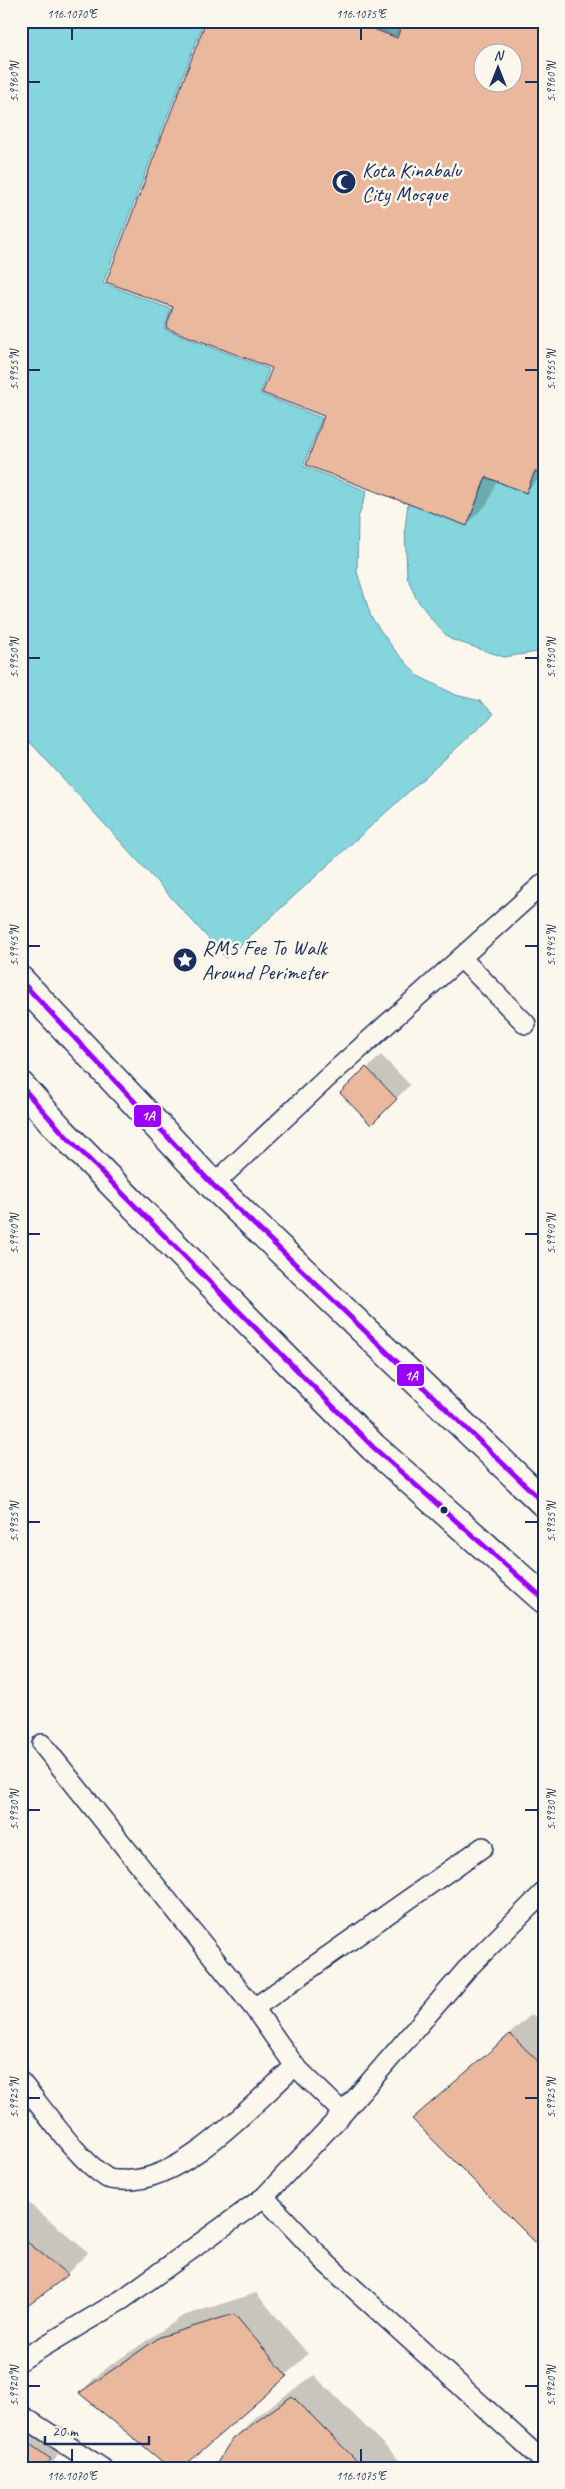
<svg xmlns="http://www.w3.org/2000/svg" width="565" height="2489" viewBox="0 0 565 2489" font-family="Caveat,sans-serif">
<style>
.water{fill:#85d6dc;stroke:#5b93aa}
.shadow{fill:#0003;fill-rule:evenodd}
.building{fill:#eab89c;stroke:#1b2f5e;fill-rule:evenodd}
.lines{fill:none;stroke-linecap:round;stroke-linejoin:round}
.lane-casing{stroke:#1b2f5e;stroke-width:22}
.secondary-casing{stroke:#1b2f5e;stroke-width:31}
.lane{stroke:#fbf7ec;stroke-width:19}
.secondary{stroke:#fbf7ec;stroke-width:28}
.bus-1-casing{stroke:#fbf7ec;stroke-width:9}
.bus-1{stroke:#90f;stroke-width:5}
.ticks{fill:none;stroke:#1b2f5e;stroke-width:2}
.bus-dot{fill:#1b2f5e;stroke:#fbf7ec;stroke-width:2}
.labels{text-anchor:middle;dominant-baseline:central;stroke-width:5;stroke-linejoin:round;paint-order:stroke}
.poi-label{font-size:21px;fill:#1b2f5e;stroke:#fbf7ec;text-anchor:start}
.line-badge{stroke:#fbf7ec;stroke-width:2}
.badge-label{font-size:14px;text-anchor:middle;font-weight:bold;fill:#fff}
.neatline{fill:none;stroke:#1b2f5e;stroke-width:2}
.ticks-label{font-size:12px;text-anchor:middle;fill:#1b2f5e}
</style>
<rect width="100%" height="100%" fill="#fbf7ec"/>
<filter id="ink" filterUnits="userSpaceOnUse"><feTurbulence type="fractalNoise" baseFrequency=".02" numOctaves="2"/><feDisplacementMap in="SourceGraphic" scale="10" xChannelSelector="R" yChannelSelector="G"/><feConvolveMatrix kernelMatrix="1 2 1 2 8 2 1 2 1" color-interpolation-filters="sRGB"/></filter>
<g filter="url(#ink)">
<path class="water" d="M21,21H204L103,283L171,309L164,329L269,369L260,394L322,418L303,466L367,491L358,518L357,572L371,617L393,648L418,676L456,695L480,701L494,714L226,958L21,732Z
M358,21H401L396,36Z
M535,471L544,474V651L504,657L450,639L433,621L416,598L407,576L405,528L408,503L486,477L526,493Z"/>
<path class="shadow" d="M207,21H544V473L526,492L497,480L488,503L467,524L326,416L273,367L175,307ZM482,52H512V82H482Z
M381,1055L410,1085L371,1123L342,1093Z
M532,2014L544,2025V2249L414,2119Z
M21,2197L88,2252L67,2274L21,2309Z
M256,2293L308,2354L286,2375L180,2468L80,2393L102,2371L183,2316Z
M314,2375L407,2468H216L233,2440L255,2417Z
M21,2406L69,2440L49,2468H21Z
M85,2458L99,2468H75Z"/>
<path class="building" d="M206,21H353L397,38L403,21H440L446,24L447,21H544V474L535,471L526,493L486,477L467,526L306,465L324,416L262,393L272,368L166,328L173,307L106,282ZM482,52H512V82H482Z
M366,1067L397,1099L371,1125L340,1093Z
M510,2034L544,2067V2251L412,2119Z
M21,2237L68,2275L21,2311Z
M234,2314L287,2376L182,2468H170L79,2393L160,2337Z
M292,2396L364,2468H214L232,2439Z
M21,2438L51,2459L45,2468H21Z"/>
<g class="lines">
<defs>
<path id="lane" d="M462,959L526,1024
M213,1185L326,1079L544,883
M42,1744L254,2008L295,2066L343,2113
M254,2008L483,1847
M21,2082C45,2111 77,2159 107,2178C111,2180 117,2180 122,2180C181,2185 254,2103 295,2066
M264,2197L327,2264L544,2462
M21,2360L123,2299L264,2197L343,2113L467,1969L544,1892
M21,2415L102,2468"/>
<path id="secondary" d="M21,981L213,1185L544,1503
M21,1086L62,1132L373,1447L544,1599"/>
</defs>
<use href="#lane" class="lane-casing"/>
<use href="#secondary" class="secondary-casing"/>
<use href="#lane" class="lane"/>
<use href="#secondary" class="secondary"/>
<defs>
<path id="bus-1" d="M21,981L213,1185L544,1503
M21,1086L62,1132L373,1447L544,1599"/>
</defs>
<use href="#bus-1" class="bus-1-casing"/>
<use href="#bus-1" class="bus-1"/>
</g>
</g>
<path class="ticks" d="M72,28V40M361,28V40M28,82H40M525,82H538M28,370H40M525,370H538M28,658H40M525,658H538M28,946H40M525,946H538M28,1234H40M525,1234H538M28,1522H40M525,1522H538M28,1810H40M525,1810H538M28,2098H40M525,2098H538M28,2386H40M525,2386H538M72,2449V2462M361,2449V2462"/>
<defs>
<symbol id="mosque-disc" viewBox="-11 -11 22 22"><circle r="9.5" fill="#1b2f5e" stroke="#fbf7ec"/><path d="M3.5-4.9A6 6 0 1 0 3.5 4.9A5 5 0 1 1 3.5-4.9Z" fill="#fff"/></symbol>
<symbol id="sight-disc" viewBox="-11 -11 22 22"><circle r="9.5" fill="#1b2f5e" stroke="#fbf7ec"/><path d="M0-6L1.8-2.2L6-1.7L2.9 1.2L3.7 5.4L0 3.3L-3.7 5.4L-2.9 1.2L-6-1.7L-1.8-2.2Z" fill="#fff"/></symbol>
</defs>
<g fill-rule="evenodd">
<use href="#mosque-disc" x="330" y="168" width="28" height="28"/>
<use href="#sight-disc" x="171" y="946" width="28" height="28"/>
</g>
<circle class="bus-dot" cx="444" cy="1510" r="4.5"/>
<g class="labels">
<g class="poi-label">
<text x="362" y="170">Kota Kinabalu<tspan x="362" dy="24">City Mosque</tspan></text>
<text x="202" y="948">RM5 Fee To Walk<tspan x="202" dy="24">Around Perimeter</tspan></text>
</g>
</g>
<g class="line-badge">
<rect x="133" y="1104" width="29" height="24" rx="5" fill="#90f"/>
<rect x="396" y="1363" width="29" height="24" rx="5" fill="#90f"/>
</g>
<g class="badge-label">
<text x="148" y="1120">1A</text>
<text x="411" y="1380">1A</text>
</g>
<rect width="565" height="2489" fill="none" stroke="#fbf7ec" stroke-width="55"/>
<g transform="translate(498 68)"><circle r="24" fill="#fbf7ec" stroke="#a1a7b3"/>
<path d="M0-4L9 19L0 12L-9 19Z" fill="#1b2f5e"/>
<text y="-8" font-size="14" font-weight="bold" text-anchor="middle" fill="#1b2f5e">N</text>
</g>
<path d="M45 2436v8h104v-8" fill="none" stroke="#1b2f5e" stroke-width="2.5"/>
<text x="52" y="2436" font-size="15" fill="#1b2f5e" stroke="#fbf7ec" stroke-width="4" paint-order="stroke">20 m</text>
<rect x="28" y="28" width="510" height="2434" class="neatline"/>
<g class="ticks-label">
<text x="72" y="18">116.1070°E</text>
<text x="361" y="18">116.1075°E</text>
<text transform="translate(14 82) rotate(-90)" y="4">5.9960°N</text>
<text transform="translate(551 82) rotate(-90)" y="4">5.9960°N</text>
<text transform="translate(14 370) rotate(-90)" y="4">5.9955°N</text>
<text transform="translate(551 370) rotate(-90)" y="4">5.9955°N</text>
<text transform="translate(14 658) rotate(-90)" y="4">5.9950°N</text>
<text transform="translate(551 658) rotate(-90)" y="4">5.9950°N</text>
<text transform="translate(14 946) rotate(-90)" y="4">5.9945°N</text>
<text transform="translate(551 946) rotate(-90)" y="4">5.9945°N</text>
<text transform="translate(14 1234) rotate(-90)" y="4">5.9940°N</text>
<text transform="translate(551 1234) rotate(-90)" y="4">5.9940°N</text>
<text transform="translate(14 1522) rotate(-90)" y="4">5.9935°N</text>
<text transform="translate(551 1522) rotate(-90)" y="4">5.9935°N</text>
<text transform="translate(14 1810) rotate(-90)" y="4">5.9930°N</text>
<text transform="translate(551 1810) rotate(-90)" y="4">5.9930°N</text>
<text transform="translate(14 2098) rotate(-90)" y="4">5.9925°N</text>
<text transform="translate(551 2098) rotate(-90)" y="4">5.9925°N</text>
<text transform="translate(14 2386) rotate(-90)" y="4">5.9920°N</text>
<text transform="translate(551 2386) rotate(-90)" y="4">5.9920°N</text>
<text x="72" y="2480">116.1070°E</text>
<text x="361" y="2480">116.1075°E</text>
</g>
</svg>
